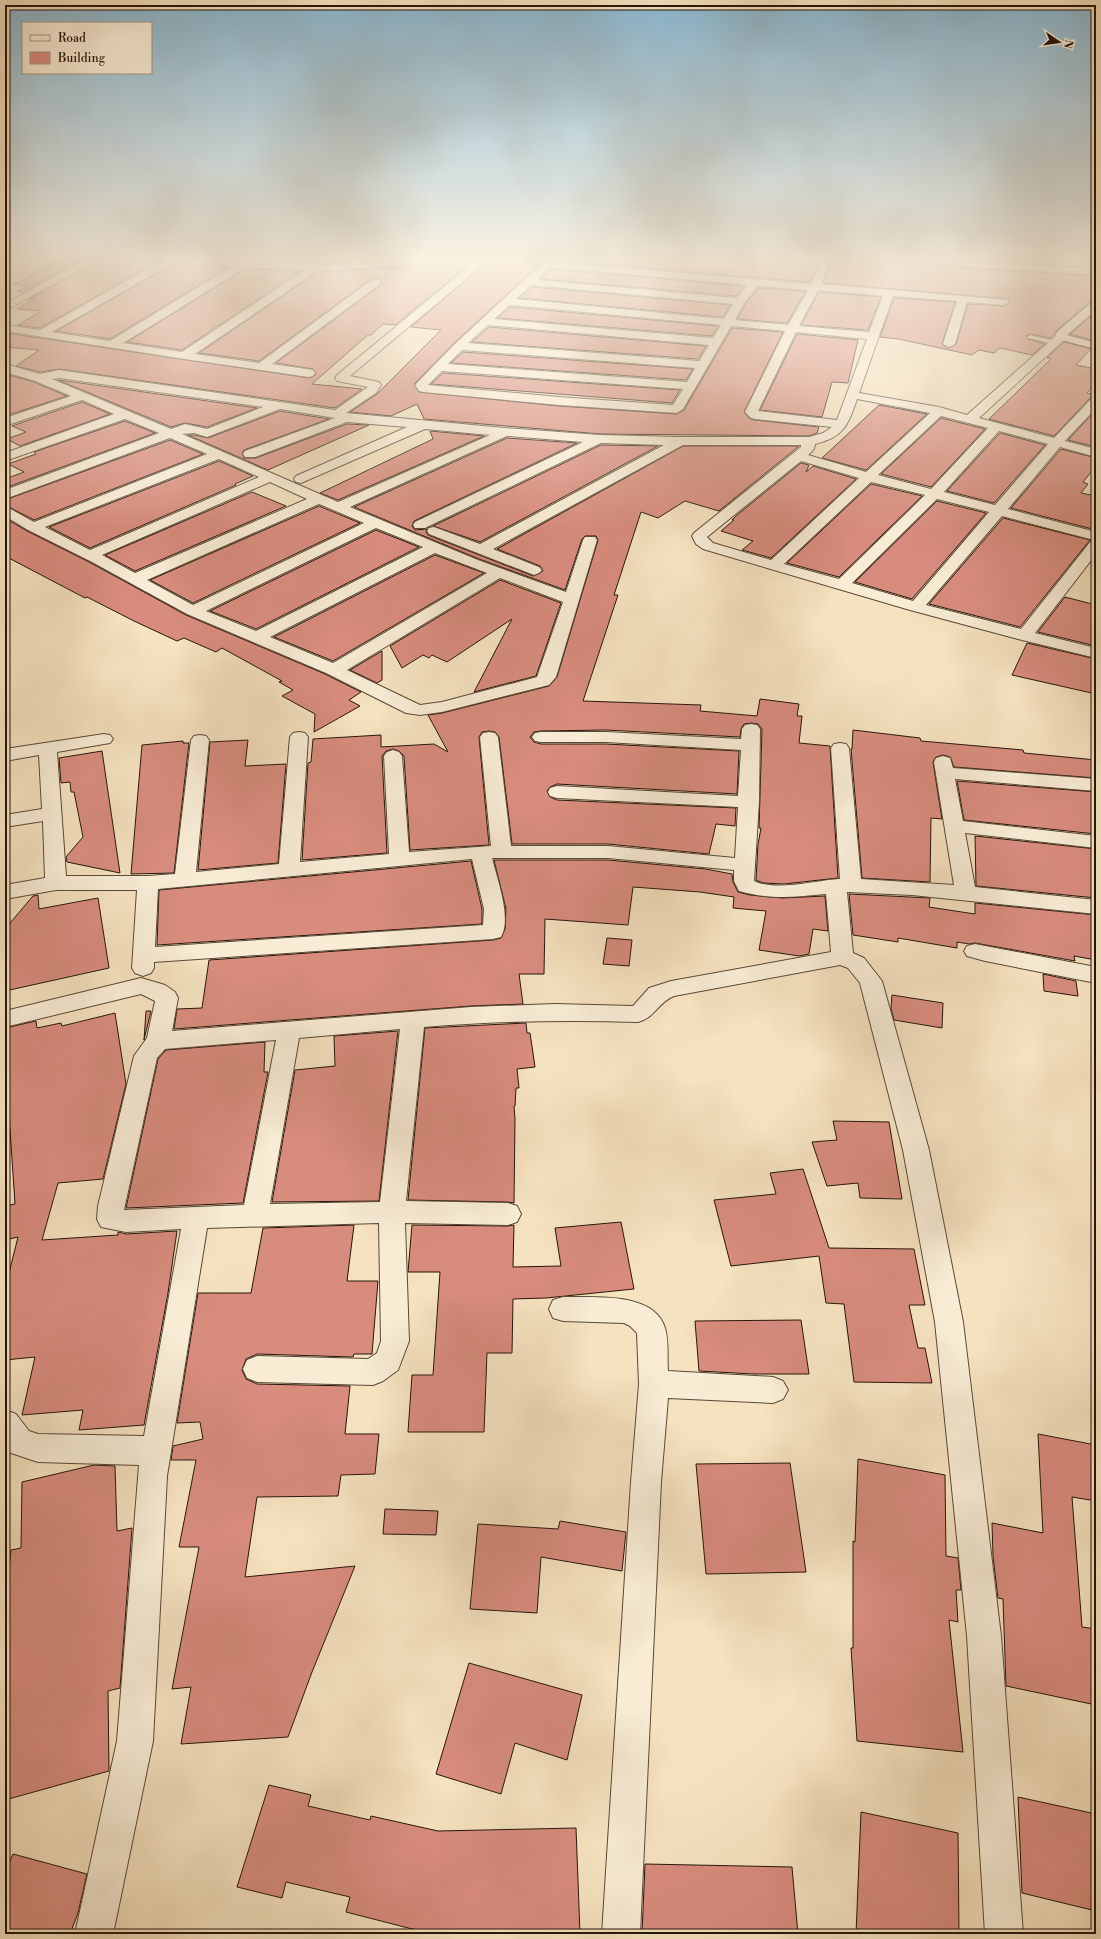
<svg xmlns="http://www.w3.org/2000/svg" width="1101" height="1939" viewBox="0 0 1101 1939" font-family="'Libre Bodoni',serif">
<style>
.building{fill:#d88c7e;stroke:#26150a}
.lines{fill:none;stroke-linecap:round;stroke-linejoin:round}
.lane-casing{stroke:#5a4837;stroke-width:2}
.street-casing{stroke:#5a4837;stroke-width:2}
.secondary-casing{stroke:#26150a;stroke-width:2}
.lane{fill:#f8ecd5;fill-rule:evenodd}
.street{fill:#f8ecd5;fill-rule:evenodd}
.secondary{fill:#f8ecd5;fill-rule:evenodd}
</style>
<rect width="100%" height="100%" fill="#f5e2bf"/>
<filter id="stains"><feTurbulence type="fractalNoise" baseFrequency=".005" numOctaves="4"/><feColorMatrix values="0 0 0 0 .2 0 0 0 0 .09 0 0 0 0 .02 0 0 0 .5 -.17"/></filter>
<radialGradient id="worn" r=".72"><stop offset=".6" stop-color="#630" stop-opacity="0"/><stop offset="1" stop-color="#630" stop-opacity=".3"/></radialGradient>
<path class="building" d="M61,258L81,260L23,292L17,291L27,286L14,284L19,283Z
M259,258H397L315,264L257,260Z
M492,258H546L454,343L414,384L419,392L559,406L677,414L684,410L732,328L783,332L744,412L750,419L755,420L819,427L817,433L809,436L600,434L424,419L417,404L391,416L350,412L377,394L441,330L411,327Z
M560,258H685L814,265V260L819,262L810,282L559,261Z
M936,258H1077L1096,259V268Z
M97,261L126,263L130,261L155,263L40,328L18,325L41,311L17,309L33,299H30Z
M831,262H874L1096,276V300L1091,301L1056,331L1051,338L1030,334L1026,336L1028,339L1045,344L1032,355L1000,348L994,353L979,350L972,355L899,339L880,337L894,298L955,302L942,344L948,348L956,344L968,304L1004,306L1010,302L1008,299L823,283Z
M471,263L395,325L383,324L371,335H368L312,384L362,389L335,408L59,369L40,372L16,366L39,350L5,347L6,333L309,378L313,377L316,374L313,369L276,363L381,285V279H371L259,361L199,353L318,272Z
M172,265L227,268L110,339L56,331Z
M246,269L300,271L182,350L127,342Z
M551,269L744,286L736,296L540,279Z
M532,287L730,305L723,317L519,298Z
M759,288L806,291L787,323L737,319L746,303Z
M819,292L881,297L868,330L801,325Z
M510,307L718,326L712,336L498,318Z
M1096,312V341L1070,334Z
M489,327L706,346L698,359L472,342Z
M797,334L858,340L848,383L832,382L822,417L760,410Z
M1064,342L1091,349L1076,365L1096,369V383L1087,393L1096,396L1091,397L1054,436L989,419L1051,359L1047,358Z
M463,352L693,369L686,380L451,363Z
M443,373L680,390L672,403L431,384Z
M5,374L34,382L67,396L5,416Z
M58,380H59L257,408L207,427L185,423L171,427Z
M82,402L110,414L20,446L7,439L26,432L12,426Z
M879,405L927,414L866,470L822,458Z
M1096,410V447L1068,440Z
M280,411L329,419L244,450L242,453L244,458H256L347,424L369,425L268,470L188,435H194L208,438Z
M941,418L985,429L931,487L881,474Z
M125,421L155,433L5,488V479L24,472L8,464L36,454L34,452Z
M430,431L484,436L338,500L320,493L433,439Z
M1000,433L1045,445L994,503L947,491Z
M507,438L577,443L414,521L412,526L415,530L427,529L426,532L428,535L533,576L543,571L540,566L497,549L683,446H799L719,511L685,501L658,518L641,512L614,595H618L583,701L701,705L700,711L757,716L760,699L799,704L797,716H802L799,743L830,746L838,878L784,884L763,883L756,880L758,844L761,828H759L762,729L758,724L751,723L744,724L741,729L740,737L606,730L541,731L534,732L530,737L534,742L541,744H606L739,751L737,794L557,784L550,787L547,791L550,797L557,800L736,808L735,826L716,824L709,854L608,844H512L499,737L495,732L489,731L482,732L479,737L489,845L410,850L404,756L399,751L393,749L386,751L382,756L387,853L302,860L308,763L311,762L313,739L381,735V747L434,744L448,752L428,715L442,713L549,686L557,677L598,540L596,536H585L582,539L565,590L479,559L354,507Z
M170,440L203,454L34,520L5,505V500Z
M601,445L658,446L480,542L433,526Z
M1061,449L1096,458V466L1083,482L1088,484L1081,493L1096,496V530L1011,508Z
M219,461L253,476L235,484L236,485L90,548L49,527Z
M801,463L809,465L806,472L813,466L856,479L771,558L742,550L753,541L721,531L734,520H732L736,516Z
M871,484L922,496L839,577L787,563Z
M252,492L286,506L135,571L105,555Z
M937,501L986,513L912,599L855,582Z
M319,506L360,523L193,603L150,580Z
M5,518L27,531L91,563L186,615L325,674L361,692L349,700L360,706L314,732L315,714L282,696L293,690L279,682L282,681L222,648L216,652L184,638L177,641L134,621L87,597L85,598L5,556Z
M1003,518L1090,540L1020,627L929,604Z
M376,530L419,547L256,629L210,611Z
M435,555L484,573L333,661L274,637Z
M500,580L561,603L536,676L474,692L512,619L447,662L432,655L429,658L423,655L402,668L390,646Z
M1065,597L1096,605V646L1038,632Z
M1027,643L1096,659V694L1012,675Z
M382,651V680L377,683L350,670Z
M853,730L920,738L921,741L1023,750L1024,753L1096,760V778L954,767L950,757L943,755L936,757L933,762L942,819L931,818L930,882L862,878L851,749H852Z
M248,740L245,766L286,764L278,863L198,870L210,742Z
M183,741V743H189L174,873L131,874L142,745Z
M102,751L120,873L67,862L66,857L83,837L74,792H71L70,782L61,783L59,758Z
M957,781L1096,792V834L964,820Z
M975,836L1096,849V898L976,886Z
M494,860H608L706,869L732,874L733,882L738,892L750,895L782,898L825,896L828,931L813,929L809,954L799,956L759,950L766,911L733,908L734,897L700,892L633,887L628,925L545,919L544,974H519L523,1004L471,1006L174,1029L177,1009L202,1008L209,960L493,940L501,938L505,929L506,909Z
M471,861L482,909V924L157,945L159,890Z
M849,894L930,898L929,907L975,914V903L1096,915V960L1074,956L1075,961L975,943L969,944L957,942V948L898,938V942L853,935Z
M38,895L39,909L98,898L109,968L5,991V929L33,896Z
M607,938L632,940L629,966L603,964Z
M1043,974L1076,981L1078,996L1044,991Z
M892,995L943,1003L942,1028L894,1020L891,1008Z
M146,1011H151L144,1040Z
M115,1013L126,1084L103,1179L58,1183L42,1240L118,1235V1232L126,1234L177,1231L168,1293L144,1425L79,1430L83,1410L22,1415L35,1357L5,1360V1289L18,1237L5,1240V1206L15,1204L10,1129L6,1094H5V1028L36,1021L37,1028L61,1023L62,1026Z
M526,1023L527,1033H530L535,1067L517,1069L519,1088H516L515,1106H514L515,1119L514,1203L508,1202L408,1200L425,1028Z
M398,1031L379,1201L272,1202L295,1070L335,1066L334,1036Z
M265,1042L264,1072H268L243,1203L126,1208L158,1059L166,1050Z
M833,1121L889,1122L902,1199L860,1198L858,1183L827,1186L812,1142L837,1140Z
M803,1169L829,1248L914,1249L925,1305H909L918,1348H925L932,1383L854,1382L844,1304L826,1303L819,1256L731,1266L714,1200L776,1194L770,1173Z
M621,1222L634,1289L546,1298L513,1299L512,1353H487L484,1432H408L412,1375H433L440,1272H408L412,1225L508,1226L514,1225L513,1267L561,1266L555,1228Z
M354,1225L347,1281H378L372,1354H354L353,1357L257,1354L246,1359L242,1370L246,1379L257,1384L350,1386L345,1434H379L375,1474L341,1475L338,1496L257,1497L245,1577L355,1566L312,1672L288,1737L181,1744L191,1687L172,1689L199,1547H179L196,1460H171L173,1446L203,1439L200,1422L177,1423L198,1293H251L263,1228Z
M801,1320L809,1374H753L699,1371L695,1321Z
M1038,1434L1096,1445V1501L1072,1497L1082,1627L1096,1629V1705L1006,1686L1003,1599L998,1598L993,1556L992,1523L1043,1533Z
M858,1459L945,1475L946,1556L958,1558L961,1590H956L958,1622L949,1620L963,1752L857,1741L851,1648H853V1541L855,1542Z
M790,1463L806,1572L706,1574L696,1464Z
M94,1465L115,1466L117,1531L132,1528L120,1688L108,1691L109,1771L5,1800V1607L11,1550L21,1548L22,1482Z
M385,1509L438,1511L436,1535L383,1534Z
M560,1521L626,1532L622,1571L541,1557L537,1613L470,1609L478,1524L558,1529Z
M469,1663L582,1695L567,1760L515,1743L501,1794L436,1774Z
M269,1785L311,1795L308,1806L370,1820L371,1816L438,1831L576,1828L580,1934H416V1930L346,1912L350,1897L286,1882L282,1898L237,1887Z
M1018,1797L1096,1814V1911L1022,1893Z
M861,1812L958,1833L959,1934H856Z
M13,1854L87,1874L78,1913L70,1934H5V1873Z
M645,1864L792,1867L798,1934H642Z"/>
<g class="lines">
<defs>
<path id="lane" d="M1030,335L1056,341L1057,342L1054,344L1028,338L1027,337Z"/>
<path id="street" d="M88,258H100L5,311V304Z
M137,258H192L242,261L247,259L252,261L315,265L446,258H491L350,376L379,382L381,385L376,393L346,413L504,428L600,435L678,437H809L823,433L832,427L755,419L751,418L745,412L785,331L731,326L683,409L677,413L559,405L423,392L419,391L415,385L455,344L548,258H559L556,262L811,284L823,258H831L821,284L1008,300L1009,302L1004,305L967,302L955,344L949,347L943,344L957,301L893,296L859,393L939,407L967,415L1057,335H1065L1067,337L1065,339L979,418L1054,438L1092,398L1096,397V408L1065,441L1096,449V457L1060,447L1008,509L1096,532V554L1035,633L1096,648V658L1018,639L910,610L703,549L696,544L692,536L694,533L801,447V445H683L493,549L539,567L542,570L539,573L534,575L429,534L427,531L429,528L434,527L480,544L664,445L601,443L425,528H415L413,525L415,522L583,442L507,436L350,507L478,560L566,592L583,540L585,537H595L597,540L556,677L549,685L442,712L420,715L406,713L326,673L187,614L92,562L28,530L5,516V506L34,522L207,454L170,438L5,499V490L159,433L125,419L5,461V453L114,414L82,400L5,426V418L71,396L35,381L5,372V364L40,374L59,370L335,410L368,387L337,381L335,378L337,375L476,261L317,271L195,354L259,363L372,280H380L381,282L380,284L272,364L313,370L315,373L313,376L309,377L184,359L5,331V325L40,330L160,262L142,261ZM173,263L233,266L110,341L52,332ZM246,267L305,270L182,352L123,343ZM550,267L747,285L737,298L537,280ZM531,285L733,304L724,319L516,299ZM758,286L808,290L788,325L735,320L745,302ZM818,290L883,296L869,332L799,326ZM510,305L721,325L713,338L494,319ZM488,325L709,345L699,361L468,343ZM796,332L867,339L837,420L758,411ZM462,350L695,368L687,382L448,364ZM442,371L683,389L673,405L559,397L428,385ZM59,378L263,407L207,429L185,424L171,429L52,379ZM857,399L930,413L866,472L808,455L814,449L815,444C844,437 848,425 857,399ZM280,409L335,418L245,451L243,454L245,457H255L347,422L407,427L296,476L294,479L296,482L301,483L425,429L490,435L338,502L182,434L194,433L207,437ZM941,416L988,428L931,489L878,475ZM999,431L1048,444L995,505L944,492ZM219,459L259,477L90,550L45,527ZM801,461L859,478L771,560L713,543L707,537ZM270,482L307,499L135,573L102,555ZM871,482L925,495L839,579L784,564ZM937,499L989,512L913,601L852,583ZM319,504L364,523L193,605L147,580ZM1002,516L1094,540L1091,541L1021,629L926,605ZM376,528L423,547L256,631L206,611ZM435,553L487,573L333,663L270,637ZM500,578L563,602L537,677L442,702L420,705L347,670Z
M5,275L18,276L23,279L18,282L5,281Z
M751,724L757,725L760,729L759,802L754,881C776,892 816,880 840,879L831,748L834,744L840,743L846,744L849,748L861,879L954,885L934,762L936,758L943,756L950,758L953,768L1096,779V791L955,779L963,821L1096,836V848L965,833L975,887L1096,900V914L912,895L847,892L853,953L864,958L882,981L929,1150L963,1322L1001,1636L1023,1934H985L967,1636L935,1322L903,1150L860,983L848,968L840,965L674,996C657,1003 656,1017 638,1022C566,1020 495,1021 424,1027L406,1201L508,1203L517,1206L521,1214L517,1222L508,1225L405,1223L409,1341L398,1370L383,1381L373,1385L257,1382L247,1378L243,1369L247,1360L257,1356L368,1359L377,1353L381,1341L379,1223L207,1228L167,1476L153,1741L113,1934H75L117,1741L139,1465L38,1462L8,1452L5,1448V1410L16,1414L29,1431L38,1434L144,1436L181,1229L126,1232L101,1227L97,1219L98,1206L134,1056L147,1038L155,1001L141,994L5,1027V1011L141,978L165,985L175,992L178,998L172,1031L471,1007L555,1004L633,1006L649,988L671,981L831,952L826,894C794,897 771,900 739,891L734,881V870L608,858H492C497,879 512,918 501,937L493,939L154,962V968L151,973L143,976L135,973L132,968L137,890H56L5,899V885L45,878L43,821L5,827V815L42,809L39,755L5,761V749L104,734L110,735L113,739L110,743L104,744L57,752L66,876H148L175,874L191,740L194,736L200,735L206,736L209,740L196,872L279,864L290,737L293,733L299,732L305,733L308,737L300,862L389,854L384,756L387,752L393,750L399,752L402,756L409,852L491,846L480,737L483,733L489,732L495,733L498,737L511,846H608L735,858L738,807L557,798L550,796L548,792L550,788L557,786L738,796L741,750L606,742H541L535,741L532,737L535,733L541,732H606L741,739L742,729L745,725ZM472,859L484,909L483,925L155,947L158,889ZM400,1029L380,1202L270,1204L299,1038ZM276,1040L244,1205L124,1210L157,1058L165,1049Z
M975,944L1096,967V983L985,961L967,956L964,951L967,946Z
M563,1297C593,1298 654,1291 665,1328C669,1341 667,1358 668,1371L773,1377L783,1381L788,1390L783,1399L773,1403L668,1398L661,1482L640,1934H602L631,1482L639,1384L637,1333L630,1326L624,1323L563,1321L553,1318L549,1309L553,1300Z"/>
<path id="secondary" d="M813,258H913L1096,269V275L874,261H818Z
M1096,301V310L1067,335L1096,343V349L1057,339L1055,337L1057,332L1092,302Z"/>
</defs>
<use href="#lane" class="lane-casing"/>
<use href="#street" class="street-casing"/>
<use href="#secondary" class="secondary-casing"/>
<use href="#lane" class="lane"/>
<use href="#street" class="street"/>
<use href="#secondary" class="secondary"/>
</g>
<linearGradient id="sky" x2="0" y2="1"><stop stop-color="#8ab8d1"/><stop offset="0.49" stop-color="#faf2e2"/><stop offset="1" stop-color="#faf2e2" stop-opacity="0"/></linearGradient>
<rect width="1101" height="529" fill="url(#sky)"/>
<rect width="1101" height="1939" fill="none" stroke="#f5e2bf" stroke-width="20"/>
<rect x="6" y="6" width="1089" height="1927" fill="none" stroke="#26150a" stroke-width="2"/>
<rect x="10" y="10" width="1081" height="1919" fill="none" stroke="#26150a"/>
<rect x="22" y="22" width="130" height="52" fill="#f8ecd5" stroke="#a49684"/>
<rect x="30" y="35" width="20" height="6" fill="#f8ecd5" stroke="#a49684"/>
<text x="58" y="42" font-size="12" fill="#26150a">Road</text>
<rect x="30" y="52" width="20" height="12" fill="#d88c7e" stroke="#a49684"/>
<text x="58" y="62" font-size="12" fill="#26150a">Building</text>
<g transform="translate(1059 42) rotate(103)" stroke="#f8ecd5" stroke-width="3" paint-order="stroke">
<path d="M0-3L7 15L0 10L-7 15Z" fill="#26150a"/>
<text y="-6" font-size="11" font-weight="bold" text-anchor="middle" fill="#26150a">N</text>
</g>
<rect width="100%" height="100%" filter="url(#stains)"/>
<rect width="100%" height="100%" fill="url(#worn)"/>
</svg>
